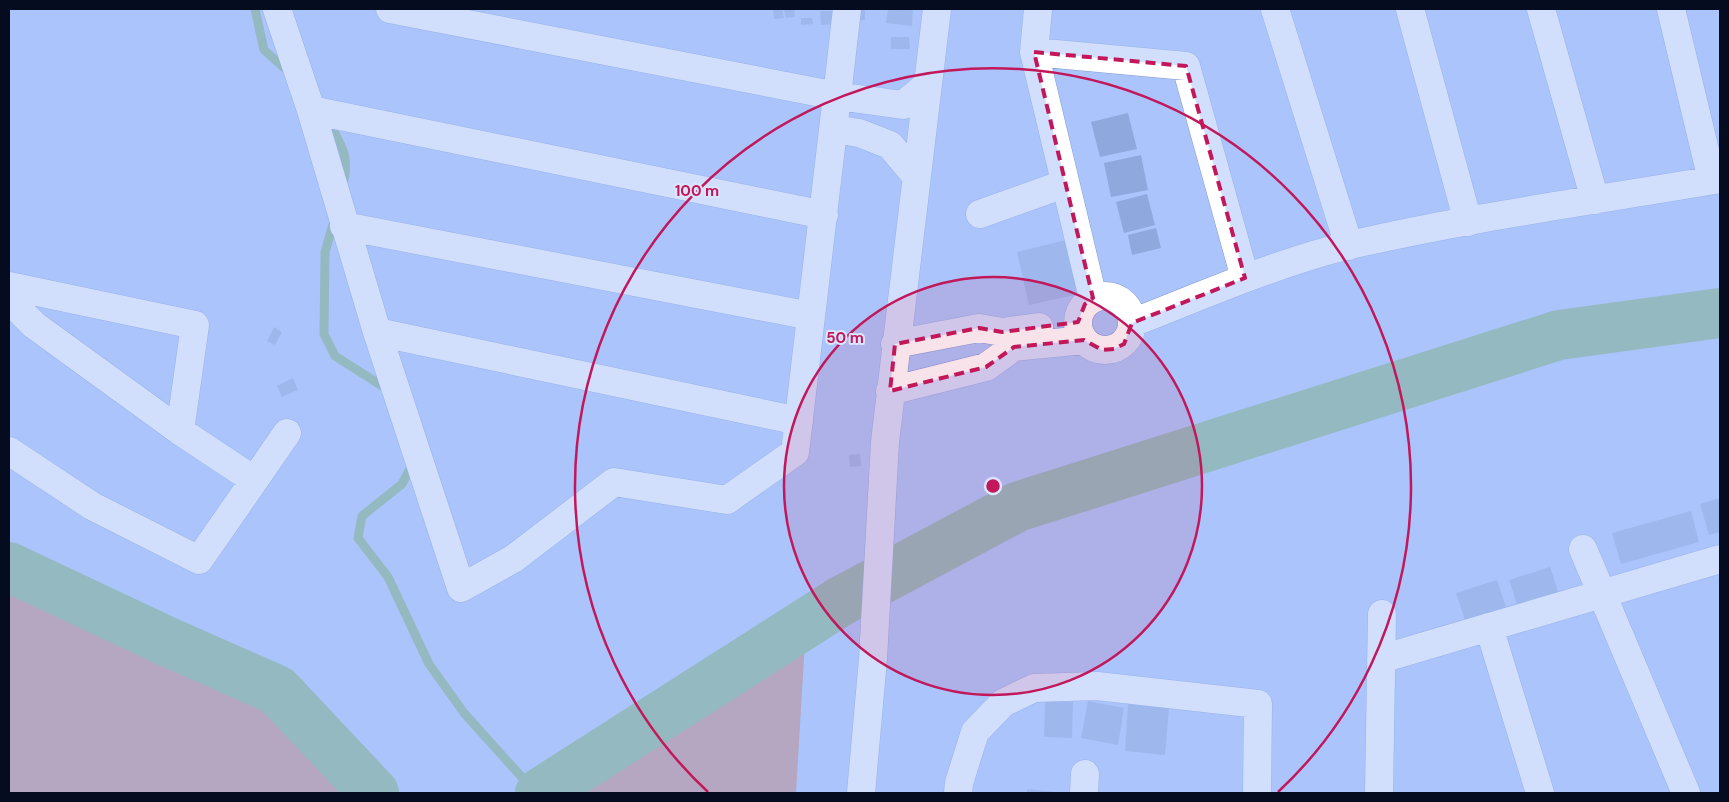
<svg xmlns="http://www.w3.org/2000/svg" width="1729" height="802" viewBox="0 0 1729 802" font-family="'DM Sans',sans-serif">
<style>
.grass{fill:#c0817b}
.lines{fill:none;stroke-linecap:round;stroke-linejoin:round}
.stream{stroke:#78ac7a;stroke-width:9}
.river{stroke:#78ac7a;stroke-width:50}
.building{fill:#8fa8dd}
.street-casing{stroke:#839bd0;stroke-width:29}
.street{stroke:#fff;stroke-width:28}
.marked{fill:none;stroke:#c2185b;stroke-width:4;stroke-dasharray:10 6;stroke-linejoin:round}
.ring{fill:none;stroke:#c2185b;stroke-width:2.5}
.centre{fill:#c2185b;stroke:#dbe6fd;stroke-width:2.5}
.ring-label{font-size:15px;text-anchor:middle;font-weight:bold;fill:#c2185b;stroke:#dbe6fd;stroke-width:4;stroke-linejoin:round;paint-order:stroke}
</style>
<rect width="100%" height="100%" fill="#abc5fc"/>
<path class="grass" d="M9,568L277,690L374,793H9Z
M806,624L796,793H540Z"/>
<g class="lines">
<path class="stream" d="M255,9L264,50L290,73
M326,118C342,147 351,154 342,189
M334,221L325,252L324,334L335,356L390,391
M414,461L402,484L362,516L358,538L388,577L429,664L464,713L536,793"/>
<path class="river" d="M9,567L166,641L277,690L374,793
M540,793L841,601L1017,507L1559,335L1720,313"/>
</g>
<path class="building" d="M782,9L784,18L774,19L773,10Z
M784,9H794L795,17L786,18Z
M852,9H865V20H852Z
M888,9H913L912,26L886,23Z
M820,11H834L835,24L821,25Z
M801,18H812L813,24L801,25Z
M891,37H909L910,49H891Z
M1128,113L1137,149L1100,157L1091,122Z
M1141,155L1148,190L1111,197L1104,163Z
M1147,194L1155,225L1124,233L1116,202Z
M1156,228L1161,248L1132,255L1128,235Z
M1066,240L1078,294L1029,305L1017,252Z
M274,327L282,332L275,345L267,341Z
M293,378L298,390L282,397L277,386Z
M860,454L861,466L850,467L849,455Z
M1720,498V532L1709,535L1700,504Z
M1691,511L1699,542L1621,564L1612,533Z
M1550,567L1560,597L1519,610L1509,580Z
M1497,580L1508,613L1467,626L1456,593Z
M1045,701L1073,702L1072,738L1044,737Z
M1088,701L1124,708L1118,745L1081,738Z
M1128,704L1169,708L1165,755L1125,751Z
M1027,789L1056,792V793H1027Z"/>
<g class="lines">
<defs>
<path id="street" d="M277,9L311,110L377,332L461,588L513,559L614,482L727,500L795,452L837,96L903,105L928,84
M390,9L837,96L847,9
M1038,9L1034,52L1093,298
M1275,9L1349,246
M1410,9L1468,222
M1541,9L1595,200
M1671,9L1712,180
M1034,52L1186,66L1245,278
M311,110L824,215
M834,129L859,133L890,145L916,176
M980,214L1064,184
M344,226L811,316
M9,286L195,325L180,431
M1078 323a27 27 0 1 1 54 0a27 27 0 1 1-54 0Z
M9,300L34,325L180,431L254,480
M1132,323C1204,295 1276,263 1350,245C1472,217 1597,200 1720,179
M377,332L799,421
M895,344L979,328L1002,332L1039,327
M890,391L986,367L1014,347L1084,340
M9,451L92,506L199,560L287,433
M1583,549L1686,793
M1489,627L1540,793
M1381,659L1720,559
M861,793L873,659L885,442L937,9
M958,793L959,783L975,732L1003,703L1034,688L1097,686L1258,704L1257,793
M1084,793L1085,774
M1379,793L1382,614"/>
</defs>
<use href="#street" class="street-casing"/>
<use href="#street" class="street"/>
</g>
<path d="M0 0H1729V802H0ZM1034,52L1186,66L1245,278L1132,323L1124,344L1114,349L1102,350L1084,340L1014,347L986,367L890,391L895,344L979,328L1002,332L1078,322L1085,304L1093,298Z" fill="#abc5fc" fill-opacity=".55" fill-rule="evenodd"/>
<path class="marked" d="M1034,52L1186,66L1245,278L1132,323L1124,344L1114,349L1102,350L1084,340L1014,347L986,367L890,391L895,344L979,328L1002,332L1078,322L1085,304L1093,298Z"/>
<circle cx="993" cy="486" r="209" fill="#c2185b" fill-opacity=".12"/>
<g class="ring">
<circle cx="993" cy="486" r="209"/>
<path d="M708 792A418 418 0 1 1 1278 792"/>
</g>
<circle cx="993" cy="486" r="8" class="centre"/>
<g class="ring-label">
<text x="697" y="196">100 m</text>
<text x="845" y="343">50 m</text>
</g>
<rect width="1729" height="802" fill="none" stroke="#050c1f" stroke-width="20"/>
</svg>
